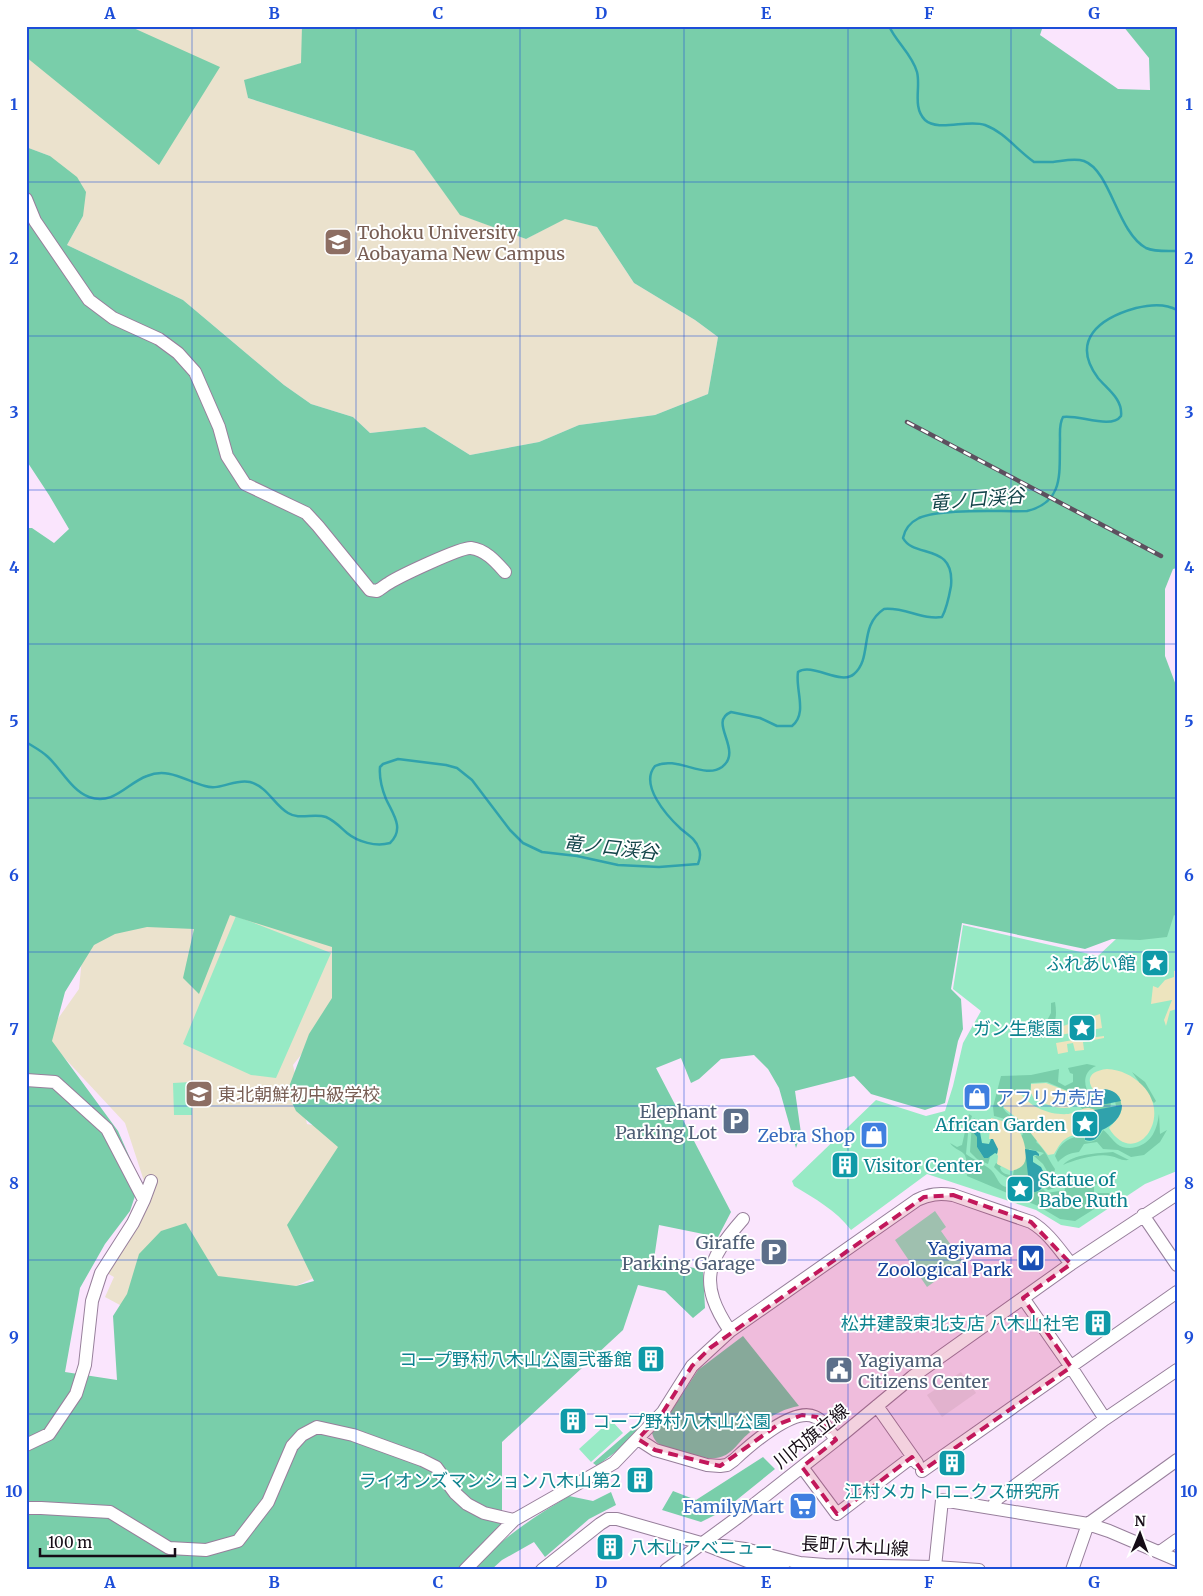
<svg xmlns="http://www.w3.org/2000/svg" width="1203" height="1596" viewBox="0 0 1203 1596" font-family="Merriweather,'Noto Sans JP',serif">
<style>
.commercial{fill:#ead9eb}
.education{fill:#ebe2cd}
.green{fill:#97eac5}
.forest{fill:#79ceaa;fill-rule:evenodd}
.sand{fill:#ede4be}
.water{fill:#30a2ac}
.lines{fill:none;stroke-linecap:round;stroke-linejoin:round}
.stream{stroke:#30a2ac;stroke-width:2.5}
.minor-casing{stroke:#977f9b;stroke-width:14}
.minor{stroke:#fff;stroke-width:12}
.rail-casing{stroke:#5d505f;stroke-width:4.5}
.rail{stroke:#fff;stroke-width:2.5;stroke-dasharray:8;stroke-linecap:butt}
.marked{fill:#c2185b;fill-opacity:0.2;stroke:#c2185b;stroke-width:4;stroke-dasharray:10 6;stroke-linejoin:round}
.grid{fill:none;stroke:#1d4ed8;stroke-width:1;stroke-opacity:0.55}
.labels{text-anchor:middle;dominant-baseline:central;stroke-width:4;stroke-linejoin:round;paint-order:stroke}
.education-label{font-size:18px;fill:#785e54;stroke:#fff;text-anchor:start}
.culture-label{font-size:18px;fill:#0d838f;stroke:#fff;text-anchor:end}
.shop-label{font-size:18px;fill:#366cbe;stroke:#fff;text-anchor:end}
.service-label{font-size:18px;fill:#4e5e75;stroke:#fff;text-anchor:end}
.transit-label{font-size:18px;fill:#164399;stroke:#fff;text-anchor:end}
.street-label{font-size:18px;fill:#150c16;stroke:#fff}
.water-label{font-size:19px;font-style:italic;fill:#134449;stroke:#fff}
.neatline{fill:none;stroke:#1d4ed8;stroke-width:2}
.grid-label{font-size:16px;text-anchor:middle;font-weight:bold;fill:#1d4ed8}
</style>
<rect width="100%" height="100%" fill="#fae5fd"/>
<path class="commercial" d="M961,1372L976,1393L942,1417L927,1395Z"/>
<path class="education" d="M26,26H302V63L245,80L248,98L414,151L461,215L526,239L565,218L597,227L634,283L695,320L718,337L708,394L655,415L579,425L539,442L470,455L425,427L370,433L353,417L311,404L284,385L183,300L67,245L83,216L50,156L26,147Z
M235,908L351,942L341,1004L293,1065L307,1124L403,1144L378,1249L296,1286L159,1326L105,1297L114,1277L105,1272L147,1209L157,1181H144L125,1123L45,1037L79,989L83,948L125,920Z"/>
<path class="green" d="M1177,856V1171L1145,1184L1079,1228L1061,1225L1036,1210L927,1174L851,1230C836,1210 815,1199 794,1186L792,1181L876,1100L926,1116L945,1111L953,1086L963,1043L981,1011L953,989L963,925L1098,956L1116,939L1174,857Z
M236,916L331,953L276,1078L251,1075L183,1044Z
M191,1082L192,1115H174L173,1083Z
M935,1211L946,1227L941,1231L953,1248L959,1245L965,1253L960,1257L963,1261L927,1287L895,1240Z
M611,1420L623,1433L591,1462L579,1449Z"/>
<path class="forest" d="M26,26H129L220,67L159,165L26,57Z
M302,26H1043L1040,35L1118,89L1150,90L1149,58L1123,26H1177V568L1173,569L1165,589V656L1177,688V917L1174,915L1167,937L1140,940L1112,939L1085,949L962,923L951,989L961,999L963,1029L958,1041L945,1103L925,1110L871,1094L854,1076L795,1091L801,1133L796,1148L779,1088L768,1069L754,1055L721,1059L699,1079L691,1083L681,1058L656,1068L731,1212L718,1237L659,1225L654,1259L703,1270L705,1308L693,1318L665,1291L638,1285L623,1330L502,1442V1527L458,1570H26V528H32L54,543L69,529L49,495L26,460V147L50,156L77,177L86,192L83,216L67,245L183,300L284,385L311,404L353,417L370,433L425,427L470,455L539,442L579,425L655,415L708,394L718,337L695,320L634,283L597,227L565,219L526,239L460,215L414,151L248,98L244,80L301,63ZM230,915L332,947V998L309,1034L287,1092L296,1111L338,1147L287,1225L314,1281L296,1286L218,1276L186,1223L161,1231L139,1254L127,1294L113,1316L117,1380L65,1372L80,1288L105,1244L130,1211L140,1181L118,1131L52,1041L65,992L94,945L115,934L147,927L194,929L183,978L199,994Z
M1055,1002C1060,1030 1046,1042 1018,1036L1021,1030L1027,1032L1043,1028L1051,1013V1003Z
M1087,1064L1096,1066C1082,1072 1083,1086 1091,1097L1111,1102L1110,1111L1090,1113L1081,1108L1077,1091H1068L1047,1082L1031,1083L1030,1093L1027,1095C1018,1094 1009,1086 1002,1098L1003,1108L1006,1112L1012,1117L1022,1119L1040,1138L1036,1142C1046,1150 1048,1159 1055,1169L1052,1181L1055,1188L1048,1190L1043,1186L1050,1172L1047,1171L1043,1164L1034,1156H1040L1044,1153L1029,1149V1176L1024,1179L1006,1177L1001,1174L994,1167L996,1163L1001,1166L1000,1168C1002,1174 1007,1175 1013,1175L1020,1137L1023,1134C1018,1122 1005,1119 994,1116L993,1107L1001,1076L1031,1075L1059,1069L1058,1082L1065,1086L1073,1082V1074L1070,1073L1068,1068Z
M1132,1072L1145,1082L1156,1101L1154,1103L1151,1100L1120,1112L1117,1111L1115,1101L1139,1082Z
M969,1114L972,1116L969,1124L966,1154C974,1160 984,1164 991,1170C1000,1179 998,1192 1017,1185V1191H1023V1184L1027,1183V1187L1037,1192L1043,1189L1047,1193L1065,1190L1064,1185L1095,1178L1096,1181H1100L1101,1183L1094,1185V1193H1109L1112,1198L1075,1221L1060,1219L1038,1206L967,1176C966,1170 968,1159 964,1154C959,1149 954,1149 950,1143L957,1147L962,1145Z
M1159,1114L1160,1134L1167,1130L1160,1142L1144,1155L1131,1157L1118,1150L1103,1149L1097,1142L1084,1144L1079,1152C1070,1153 1065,1155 1058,1162L1055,1156C1060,1142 1070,1137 1084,1135L1085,1141C1094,1144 1099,1138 1103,1130C1108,1133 1112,1140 1117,1144C1122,1148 1129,1149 1136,1147C1152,1143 1157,1129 1159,1114Z
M974,1118L976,1120L973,1125L977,1137V1147L984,1158L990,1157L988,1164L977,1159L970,1152L972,1123Z
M1113,1152L1129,1160C1120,1161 1118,1157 1110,1156C1098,1153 1074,1160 1063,1165C1073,1154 1098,1153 1113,1152Z
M743,1336L799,1406C780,1409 763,1421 749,1433C737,1443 732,1456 716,1458C705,1460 689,1453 678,1451C665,1447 656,1447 652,1433L668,1416L698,1370Z
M637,1425L640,1427L622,1447L597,1466L593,1463Z
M763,1457L775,1469L723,1511L701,1522L662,1510L673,1491L696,1500Z
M611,1492L616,1505L589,1519L545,1557L534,1542L502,1560L491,1570H472C502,1538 532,1518 569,1496L593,1501Z"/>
<path class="sand" d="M1177,970V1009L1170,1011L1166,1026L1164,1020L1172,1000L1151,1004L1153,986L1158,988L1165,980L1174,977V971Z
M1100,1014L1102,1028L1081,1032L1082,1039L1104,1036V1038L1083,1042L1084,1050L1075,1051L1073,1043L1067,1044L1068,1052L1058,1054L1056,1043L1073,1040L1071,1033L1055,1036L1063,1026Z
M1107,1069C1121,1070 1132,1075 1142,1085C1175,1118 1134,1170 1109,1128C1120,1116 1125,1112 1119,1096L1100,1091L1096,1094C1084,1079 1090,1071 1107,1069Z
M1046,1083L1067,1091H1077L1079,1101C1067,1115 1049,1105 1034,1099L1031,1093V1084Z
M1011,1092C1021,1092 1023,1097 1030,1103C1036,1108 1045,1111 1052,1113C1058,1114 1067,1115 1072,1113C1082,1111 1084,1105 1095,1110L1093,1112L1094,1126C1086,1136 1074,1132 1064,1140C1060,1143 1057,1149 1054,1154L1048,1155L1022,1122L1004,1108L1002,1099L1004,1095Z
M991,1118C1000,1120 1010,1123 1017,1129C1024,1135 1030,1160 1022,1166C1019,1169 1014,1170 1011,1171L997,1164L998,1156L997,1154L998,1152L991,1139H989Z"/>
<path class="water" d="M1104,1089C1113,1090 1118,1093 1121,1101L1106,1104L1095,1103L1091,1097Z
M1122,1105C1122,1117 1112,1126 1102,1130C1099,1137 1094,1143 1085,1140V1133L1094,1126L1093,1112L1095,1110Z
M976,1120L978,1122V1127H979L982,1143L989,1144L991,1139H993L998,1149L997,1154L995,1153L988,1158H984L977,1147V1137L973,1132V1125Z
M1025,1149L1036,1151L1039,1154V1156L1035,1155L1033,1156V1162L1041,1167L1044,1173L1048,1174C1044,1184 1043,1193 1031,1192L1027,1187L1028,1175Z"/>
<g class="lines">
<path class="stream" d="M889,26C896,42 912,54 917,72C921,87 912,107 925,120C938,132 968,119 985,125C1004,132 1017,150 1034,162C1040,162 1047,162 1053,162C1063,161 1074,158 1084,161C1111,171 1117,232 1146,248C1155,252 1167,251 1177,251
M26,742C34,747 42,751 48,757C61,769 72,791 89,797C114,806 127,783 147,776C168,767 186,781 205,786C221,791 235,778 250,782C268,787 274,805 288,813C299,820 314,813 326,817C335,821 340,827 347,833C358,842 376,847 390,843C405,829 393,814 386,799C382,789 379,778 380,767L383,764L398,759L446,765L457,768L472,780L510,830L523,843L542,852L577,856L618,865L659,867L698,864C700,859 701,854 699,849C696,839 688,835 681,829C667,816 639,785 655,766C677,755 704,780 722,767C744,750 707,722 731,712L760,718L777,726H792C808,713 795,690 798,672C812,662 841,686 854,674C873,658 858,626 884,609C905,607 922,620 942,617C947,608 949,597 951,586C955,542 914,559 903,538C905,528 911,522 919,518C941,508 1001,512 1027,511C1065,502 1059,472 1060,440C1060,433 1059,424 1063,417C1078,414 1111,430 1121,416C1123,399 1107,389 1098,378C1070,340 1100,318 1136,308C1148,305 1165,303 1177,310"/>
<defs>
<path id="minor" d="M26,199L35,221L89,300L113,318L159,339L178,353L195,372L219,427L227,456L245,484L306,513L318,526L370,590L377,591C381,589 385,585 389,583C400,576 461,547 471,548C486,550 496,562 505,572
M26,1080L55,1082L107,1129L144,1200
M1143,1215L1177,1265
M1023,1298L1071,1367L1105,1419
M730,1331C698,1283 706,1261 743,1219
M877,1406L917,1463
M638,1439L655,1450L707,1465L720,1466L727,1465L734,1460C749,1446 794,1406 815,1417C823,1420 831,1433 836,1440
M26,1445L49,1434L76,1394L85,1365L92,1301L101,1273L133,1223L144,1200L151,1181
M802,1467L837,1514L912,1457
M922,1471L1177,1292
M993,1507L997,1499L1105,1419L1177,1370
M26,1508H41L110,1512L169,1548L206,1550L238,1541L268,1502L292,1446L302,1435L317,1427L353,1435L422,1460L436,1467L455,1493L467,1504L484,1513L514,1520L614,1463L663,1412L692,1366L730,1331L917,1200C929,1194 939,1193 953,1195L1031,1222C1048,1232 1059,1249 1071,1264
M701,1543L745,1549L800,1563L825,1565L935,1567L979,1570
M1160,1552L1177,1540
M935,1567L942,1500L1088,1524L1109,1531L1177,1560
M465,1570L514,1520
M542,1570L600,1524L608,1519H617L701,1543L747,1561L784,1570
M666,1570L737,1518L836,1440L912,1377L1071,1264L1177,1194
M1072,1570L1088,1524L1177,1460"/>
</defs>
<use href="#minor" class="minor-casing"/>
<use href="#minor" class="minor"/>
<defs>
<path id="rail" d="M907,422L1161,556"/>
</defs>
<use href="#rail" class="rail-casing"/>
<use href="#rail" class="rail"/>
</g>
<path class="marked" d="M953,1195L1031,1222L1071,1264L1023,1298L1071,1367L922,1471L912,1457L837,1514L802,1467L836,1440L817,1417L802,1415L779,1424L720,1466L655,1450L638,1439L663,1412L692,1366L710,1348L924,1197Z"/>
<path class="grid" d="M192,26V1570M356,26V1570M520,26V1570M684,26V1570M848,26V1570M1011,26V1570M26,182H1177M26,336H1177M26,490H1177M26,644H1177M26,798H1177M26,952H1177M26,1106H1177M26,1260H1177M26,1414H1177"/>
<defs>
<symbol id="university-square" viewBox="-11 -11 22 22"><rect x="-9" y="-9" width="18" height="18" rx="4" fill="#8d6e63" stroke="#fff"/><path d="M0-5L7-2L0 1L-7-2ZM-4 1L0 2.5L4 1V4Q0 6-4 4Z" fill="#fff"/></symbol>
<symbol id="sight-square" viewBox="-11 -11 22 22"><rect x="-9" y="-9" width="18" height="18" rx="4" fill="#0f9aa8" stroke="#fff"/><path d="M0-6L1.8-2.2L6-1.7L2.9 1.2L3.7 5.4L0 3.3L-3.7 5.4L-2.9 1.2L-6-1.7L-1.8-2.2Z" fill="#fff"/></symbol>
<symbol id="school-square" viewBox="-11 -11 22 22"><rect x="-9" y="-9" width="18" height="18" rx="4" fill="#8d6e63" stroke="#fff"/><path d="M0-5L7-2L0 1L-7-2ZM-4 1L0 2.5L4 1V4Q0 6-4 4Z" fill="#fff"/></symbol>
<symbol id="shop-square" viewBox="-11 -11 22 22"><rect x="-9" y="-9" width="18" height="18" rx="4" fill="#3f7fe0" stroke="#fff"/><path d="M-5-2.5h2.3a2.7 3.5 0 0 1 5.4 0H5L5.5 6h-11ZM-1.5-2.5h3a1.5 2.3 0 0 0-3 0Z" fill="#fff"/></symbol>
<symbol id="parking-square" viewBox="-11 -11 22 22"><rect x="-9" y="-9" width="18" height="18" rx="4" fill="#5c6f8a" stroke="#fff"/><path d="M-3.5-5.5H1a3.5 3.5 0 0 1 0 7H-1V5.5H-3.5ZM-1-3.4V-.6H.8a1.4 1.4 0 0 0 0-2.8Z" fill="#fff"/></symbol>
<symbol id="building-square" viewBox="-11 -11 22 22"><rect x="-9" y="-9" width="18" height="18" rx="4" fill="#0f9aa8" stroke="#fff"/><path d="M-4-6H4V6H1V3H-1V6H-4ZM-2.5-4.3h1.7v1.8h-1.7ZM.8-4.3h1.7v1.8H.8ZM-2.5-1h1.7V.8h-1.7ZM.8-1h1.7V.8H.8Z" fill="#fff"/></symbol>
<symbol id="metro-square" viewBox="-11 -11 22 22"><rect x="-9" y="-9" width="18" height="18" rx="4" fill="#1a4fb4" stroke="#fff"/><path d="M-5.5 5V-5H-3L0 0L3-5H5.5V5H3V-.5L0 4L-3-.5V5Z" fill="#fff"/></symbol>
<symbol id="civic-square" viewBox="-11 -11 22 22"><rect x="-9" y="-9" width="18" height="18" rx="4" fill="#5c6f8a" stroke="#fff"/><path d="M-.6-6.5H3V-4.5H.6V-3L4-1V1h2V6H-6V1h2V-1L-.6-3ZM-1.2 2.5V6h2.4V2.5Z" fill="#fff"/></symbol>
<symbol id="supermarket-square" viewBox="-11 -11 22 22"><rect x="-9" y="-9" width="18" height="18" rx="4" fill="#3f7fe0" stroke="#fff"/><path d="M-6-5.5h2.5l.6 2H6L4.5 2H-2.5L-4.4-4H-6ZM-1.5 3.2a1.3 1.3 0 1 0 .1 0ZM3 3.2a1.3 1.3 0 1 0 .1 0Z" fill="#fff"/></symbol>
</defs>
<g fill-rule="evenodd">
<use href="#university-square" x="322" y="226" width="32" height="32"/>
<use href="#sight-square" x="1139" y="947" width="32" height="32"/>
<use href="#sight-square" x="1066" y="1012" width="32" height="32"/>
<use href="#school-square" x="183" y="1078" width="32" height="32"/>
<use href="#shop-square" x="961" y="1081" width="32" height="32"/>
<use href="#parking-square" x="720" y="1105" width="32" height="32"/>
<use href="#sight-square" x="1069" y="1108" width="32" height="32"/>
<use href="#shop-square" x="858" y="1119" width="32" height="32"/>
<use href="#building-square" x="829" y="1149" width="32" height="32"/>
<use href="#sight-square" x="1004" y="1173" width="32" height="32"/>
<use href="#parking-square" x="758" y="1236" width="32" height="32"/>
<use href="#metro-square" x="1015" y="1242" width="32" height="32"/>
<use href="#building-square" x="1082" y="1307" width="32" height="32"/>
<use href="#building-square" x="635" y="1343" width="32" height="32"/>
<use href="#civic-square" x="823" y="1354" width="32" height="32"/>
<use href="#building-square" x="557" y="1405" width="32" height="32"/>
<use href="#building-square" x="936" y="1447" width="32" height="32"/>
<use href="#building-square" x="624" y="1464" width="32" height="32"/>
<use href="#supermarket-square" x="787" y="1490" width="32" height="32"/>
<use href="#building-square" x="594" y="1531" width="32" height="32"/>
</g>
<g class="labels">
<g class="education-label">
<text x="357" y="232">Tohoku University<tspan x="357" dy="21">Aobayama New Campus</tspan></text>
<text x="218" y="1094">東北朝鮮初中級学校</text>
</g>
<g class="culture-label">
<text x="1136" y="963">ふれあい館</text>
<text x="1063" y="1028">ガン生態園</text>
<text x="1066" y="1124">African Garden</text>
<text x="864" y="1165" text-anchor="start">Visitor Center</text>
<text x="1039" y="1179" text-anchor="start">Statue of<tspan x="1039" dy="21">Babe Ruth</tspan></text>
<text x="1079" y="1323">松井建設東北支店 八木山社宅</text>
<text x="632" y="1359">コープ野村八木山公園弐番館</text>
<text x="592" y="1421" text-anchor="start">コープ野村八木山公園</text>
<text x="621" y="1480">ライオンズマンション八木山第2</text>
<text x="952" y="1491" text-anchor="middle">江村メカトロニクス研究所</text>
<text x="629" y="1547" text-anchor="start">八木山アベニュー</text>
</g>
<g class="shop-label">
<text x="996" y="1097" text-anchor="start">アフリカ売店</text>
<text x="855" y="1135">Zebra Shop</text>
<text x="784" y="1506">FamilyMart</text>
</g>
<g class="service-label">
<text x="717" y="1111">Elephant<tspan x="717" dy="21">Parking Lot</tspan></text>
<text x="755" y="1242">Giraffe<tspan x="755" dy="21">Parking Garage</tspan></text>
<text x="858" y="1360" text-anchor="start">Yagiyama<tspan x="858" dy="21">Citizens Center</tspan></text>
</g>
<g class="transit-label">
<text x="1012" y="1248">Yagiyama<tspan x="1012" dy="21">Zoological Park</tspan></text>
</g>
<g class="street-label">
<text transform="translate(811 1436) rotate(-39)">川内旗立線</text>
<text transform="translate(855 1546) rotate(3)">長町八木山線</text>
</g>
<g class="water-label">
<text transform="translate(977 499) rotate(-5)">竜ノ口渓谷</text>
<text transform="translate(611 847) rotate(6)">竜ノ口渓谷</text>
</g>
</g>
<rect width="1203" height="1596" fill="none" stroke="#ffffff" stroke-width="55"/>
<g transform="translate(1140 1534) rotate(1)" stroke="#ffffff" stroke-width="4" paint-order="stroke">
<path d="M0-4L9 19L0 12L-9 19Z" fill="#150c16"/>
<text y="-8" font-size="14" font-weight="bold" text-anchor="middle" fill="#150c16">N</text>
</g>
<path d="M40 1548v8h135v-8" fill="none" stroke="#150c16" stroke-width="2.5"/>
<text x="48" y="1548" font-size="15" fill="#150c16" stroke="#ffffff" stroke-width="4" paint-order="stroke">100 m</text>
<rect x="28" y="28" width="1148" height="1540" class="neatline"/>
<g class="grid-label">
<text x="110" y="19">A</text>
<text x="274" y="19">B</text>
<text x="438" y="19">C</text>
<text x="601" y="19">D</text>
<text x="766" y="19">E</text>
<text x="929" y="19">F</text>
<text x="1094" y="19">G</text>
<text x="14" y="110">1</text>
<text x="1189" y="110">1</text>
<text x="14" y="264">2</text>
<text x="1189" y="264">2</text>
<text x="14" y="418">3</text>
<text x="1189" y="418">3</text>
<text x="14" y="573">4</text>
<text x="1189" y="573">4</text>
<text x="14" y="727">5</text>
<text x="1189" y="727">5</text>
<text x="14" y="881">6</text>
<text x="1189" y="881">6</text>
<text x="14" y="1035">7</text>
<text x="1189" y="1035">7</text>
<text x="14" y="1189">8</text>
<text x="1189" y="1189">8</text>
<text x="14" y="1343">9</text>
<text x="1189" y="1343">9</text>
<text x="14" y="1497">10</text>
<text x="1189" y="1497">10</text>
<text x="110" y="1588">A</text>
<text x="274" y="1588">B</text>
<text x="438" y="1588">C</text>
<text x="601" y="1588">D</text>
<text x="766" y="1588">E</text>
<text x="929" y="1588">F</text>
<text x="1094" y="1588">G</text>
</g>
</svg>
